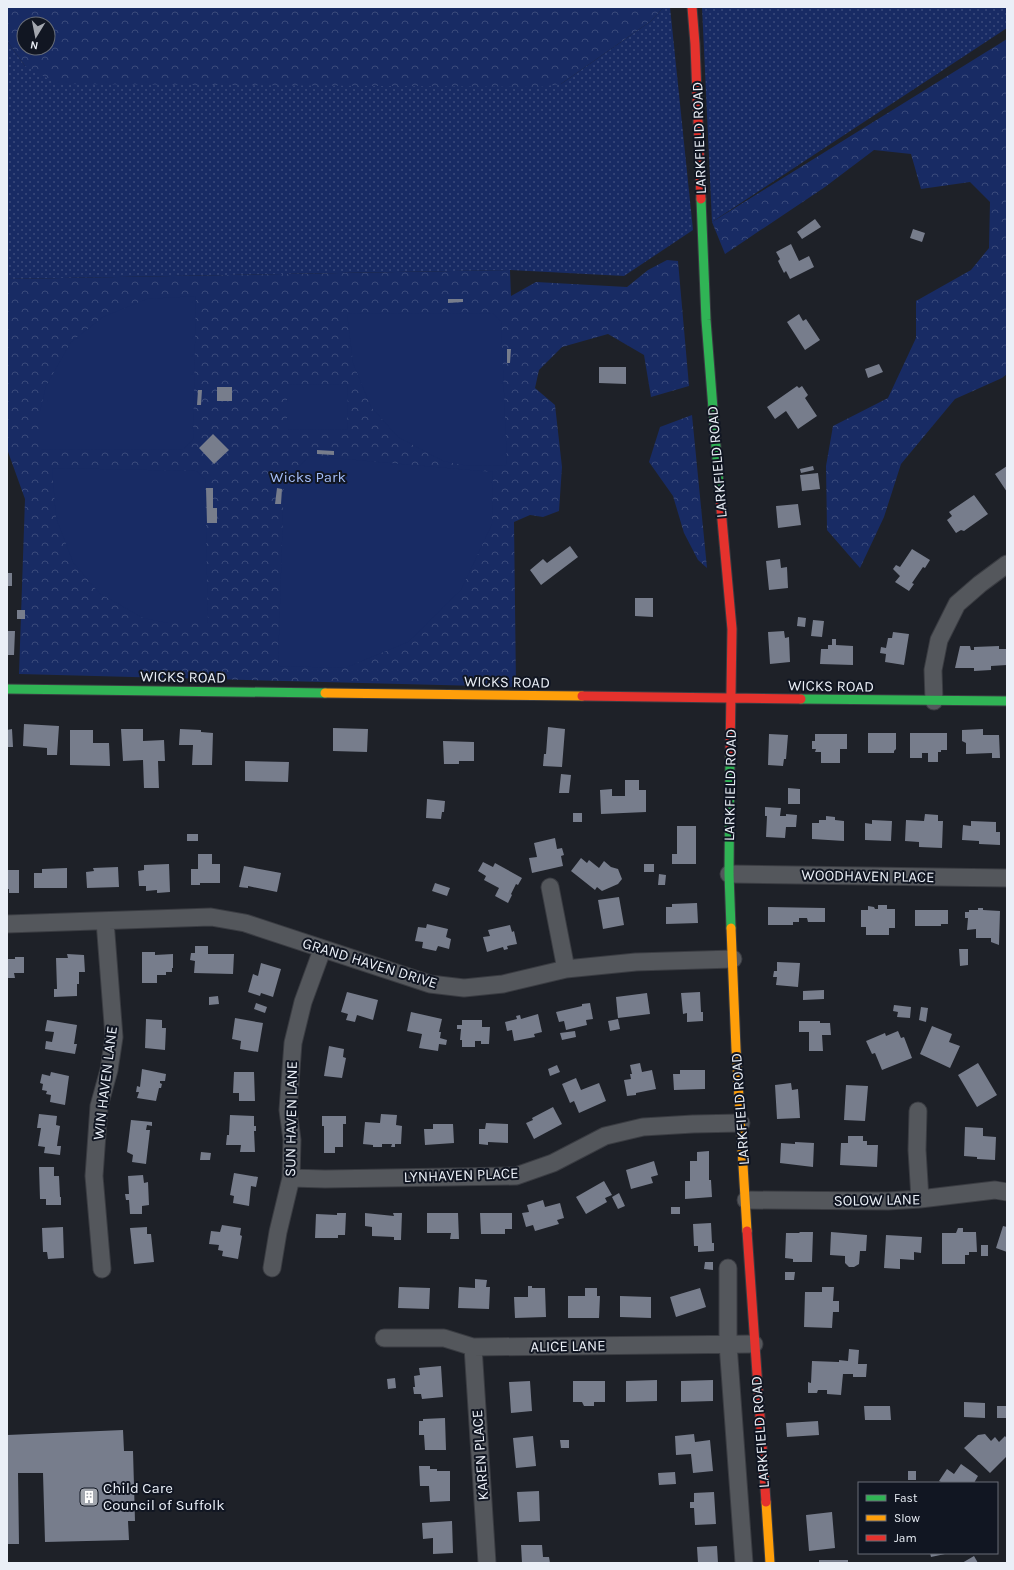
<svg xmlns="http://www.w3.org/2000/svg" width="1014" height="1570" viewBox="0 0 1014 1570" font-family="Karla,sans-serif">
<style>
.grass{fill:url(#grass-dots)}
.forest{fill:url(#forest-crowns);fill-rule:evenodd}
.garden{fill:#182b64}
.building{fill:#777d8c}
.lines{fill:none;stroke-linecap:round;stroke-linejoin:round}
.street-casing{stroke:#3a3c42;stroke-width:19}
.fast-casing{stroke:#3a3c42;stroke-width:11}
.slow-casing{stroke:#3a3c42;stroke-width:11}
.jam-casing{stroke:#3a3c42;stroke-width:11}
.street{stroke:#54575c;stroke-width:17}
.fast{stroke:#30b455;stroke-width:9}
.slow{stroke:#ff9f0a;stroke-width:9}
.jam{stroke:#e5322d;stroke-width:9}
.labels{text-anchor:middle;dominant-baseline:central;stroke-width:4;stroke-linejoin:round;paint-order:stroke}
.street-label{font-size:15px;fill:#eaeff7;stroke:#111622}
.park-label{font-size:15px;fill:#a4bdf7;stroke:#111622}
.poi-label{font-size:15px;fill:#eaeff7;stroke:#111622;text-anchor:start}
</style>
<defs>
<pattern id="grass-dots" width="8" height="8" patternUnits="userSpaceOnUse"><rect width="8" height="8" fill="#182b64"/><path d="M2 2h.1M6 6h.1" fill="none" stroke="#3a4a7b" stroke-width="1.8" stroke-linecap="round"/></pattern>
<pattern id="forest-crowns" width="20" height="18" patternUnits="userSpaceOnUse"><rect width="20" height="18" fill="#182b64"/><path d="M2 6a3 3 0 1 1 6 0M12 15a3 3 0 1 1 6 0" fill="none" stroke="#3a4a7b"/></pattern>
</defs>
<rect width="100%" height="100%" fill="#1e2128"/>
<path class="grass" d="M664,7H670L693,230L624,276L510,270L7,279V41L25,66L561,84L651,21Z
M702,7H1007V28L712,222Z"/>
<path class="forest" d="M7,7H664L651,21L561,84L540,87L58,84L25,66L7,41ZM24,24H48V48H24Z
M1007,39V374L1002,378L955,399L901,464L884,517L860,568L827,530L826,466L833,426L888,398L916,338V301L971,270L989,248L990,202L970,182L921,189L911,154L874,150L825,187L725,254L712,222Z
M667,260L678,261L689,386L651,397L644,355L608,334L562,347L539,370L535,388L555,405L562,467L559,511L543,517L530,515L514,522L516,687L19,674L25,499L7,449V279L510,270L511,296L536,282L627,287L648,270Z
M692,415L707,568L698,560L684,533L673,496L649,462L660,427Z"/>
<path class="garden" d="M196,296L193,439L184,449L40,450V411L46,386L71,342L103,317L147,299Z
M492,313L501,321L507,465L468,466L443,461L398,437L371,407L353,363L347,314Z
M287,384L348,385L347,430L287,429Z
M310,456L493,472L492,524L461,590L408,642L345,668L278,666L284,480Z
M52,468L196,471L205,479L208,623H168L143,618L99,593L73,562L56,518Z"/>
<path class="building" d="M815,219L821,227L802,239L797,232Z
M913,229L925,233L922,242L910,238Z
M791,244L799,261L809,256L814,267L790,279L786,271L784,273L778,261L780,259L776,252Z
M448,299H463V302L448,303Z
M799,314L803,321L806,319L820,340L805,350L787,322Z
M507,349H511L510,363H507Z
M879,364L883,372L868,378L865,369Z
M599,367H626V384L599,383Z
M797,386L799,388L802,386L808,395L805,398L817,416L798,429L786,411L775,419L767,407Z
M217,387H232V401H217Z
M198,390H202L201,405H197Z
M213,434L229,450L214,464L199,448Z
M317,450L334,451V455L317,454Z
M813,466L814,470L801,473L800,469Z
M1007,466V492L995,474Z
M818,473L820,489L802,491L800,475Z
M206,488H213V508H217V523H207Z
M277,488L282,489L281,504H275Z
M974,495L988,514L964,531L961,530L956,533L947,520L952,516L949,512Z
M798,504L801,525L778,528L776,506Z
M570,546L578,557L541,585L530,570L543,559L547,563Z
M912,549L930,560L925,568L923,567L912,583L914,584L909,591L895,582L900,576L893,569L896,565L900,567Z
M780,559L781,568L787,567L788,588L769,590L766,561Z
M7,573H12V586H7Z
M635,598H653V617L635,616Z
M17,610H25V619H17Z
M798,617L806,618L805,627L797,626Z
M813,620L824,621L822,637L811,636Z
M7,631H15L14,655H7Z
M784,631L785,638L789,637L790,662L770,664L768,632Z
M893,632L909,634L904,665L885,662L886,654L880,653L881,647L886,648L888,638H892Z
M832,639H836V645L853,646V665L820,664L821,649H828V645H832Z
M960,646H970L971,650H974V647L999,646V649H1006L1007,665L991,666V670L974,671V668H955Z
M24,724L59,726L57,755H47V748L23,746Z
M548,727L565,729L562,767L543,766L544,754H546Z
M333,728L368,729L367,752L333,751Z
M12,729L13,747H7V730Z
M121,729H143V741L164,740L165,761H158L159,788H144L143,760L123,761Z
M180,729L201,730V732L213,733L212,765H192L193,745H179Z
M983,729V735H999L1000,758H992V753L966,754V743L962,741V730Z
M70,730H93V743H109L110,766L70,765Z
M868,733H896V749L894,751V753H868Z
M910,733H947V750H941V752H938V762H928V753H922V758H910Z
M769,734L788,735L786,759H784L783,766L768,765Z
M815,734H847V749H840V763H821V752H815L816,749H812V741H815Z
M443,741L474,742V761H459V764H444Z
M245,761L289,762L288,782L245,781Z
M561,774L571,775L569,793H559Z
M625,780H639V790H646V812L601,814L600,790L612,789V796H625Z
M788,788L800,789V804H788Z
M427,799L445,801L444,812H442L441,819L426,818Z
M765,807L781,808L780,816H786V814L797,815L796,827H786L785,838L766,837L767,816H765Z
M573,813H582V822H573Z
M925,814L938,815V821H943L942,848L919,847V842L905,841L906,820L924,821Z
M826,816L835,817V820L844,821V841L812,839V823H819V820H826Z
M872,820L892,821L891,841L865,840V823L872,824Z
M971,821L996,822V832H1000V845L979,844V841L962,840L963,825L971,826Z
M677,826H696V864H672V854H677Z
M187,834H198V841H187Z
M555,838L557,849L562,848L564,855L561,856L563,866L532,873L529,858L537,857L534,843Z
M198,854H212V864H220V883H200V885H191V869H198Z
M581,858L587,863L589,860L599,868L604,861L611,867L618,869L622,879L618,884L602,891L597,887L595,890L571,871Z
M483,862L493,867L495,863L522,878L518,885L516,884L511,894L512,895L508,903L495,896L499,888L484,880L486,876L478,871Z
M169,864L170,892L157,893V890L146,891V886H139L138,871L144,870V865Z
M644,864H654V872H644Z
M244,866L281,873L277,892L248,886V888L239,887Z
M118,867L119,887L87,888L86,872L94,871L93,868Z
M67,868V888H34V873H42V869Z
M7,870H19V893H9V889H7Z
M659,874L666,875L665,885H658Z
M435,883L450,888L447,896L432,891Z
M619,897L624,925L603,929L598,900Z
M697,903L698,923L666,924V907H672V904Z
M878,905H887V909H895V928H889V935H866V927H861V910H868V906L874,907L875,909H878Z
M768,907L825,908V922H808L807,918H799V922H793V925H768Z
M978,908H983V910L1000,911L999,945L991,942V938H976V929L967,930L968,918H965V912H969V910H978Z
M915,910H948V924H941V926H915Z
M427,924L448,929L446,937L451,939L449,949L438,946L436,951L422,948L423,942L415,941L418,927L426,928Z
M510,925L512,932L514,931L517,944L507,946L508,949L504,950L503,947L487,952L483,937L490,936L488,930Z
M195,946H208V954H234L233,974L194,973L195,961L190,960L191,953H195Z
M959,949H968V965L960,966Z
M142,952H155V955L173,954V968H172V972H166V975H157V983H142Z
M67,954L84,955L85,972H79V984H77V996L54,997V989H57L56,958H68Z
M15,957H24V973H14L15,978H7V959H15Z
M777,962L800,963L798,987L776,985L777,977H773L774,971H777Z
M261,963L281,969L273,997L261,993L260,996L248,992L253,974L258,976Z
M824,990V999L803,1000V991Z
M347,992L378,1000L373,1020L357,1015L355,1022L346,1020L348,1014L341,1012Z
M700,992L701,1012H703V1021L687,1022V1013L683,1014L681,993Z
M647,993L650,1014L618,1018L616,997Z
M218,996L219,1004L209,1005V997Z
M256,1003L267,1007L265,1013L254,1009Z
M590,1003L593,1019L586,1020L587,1025L566,1030L564,1021L559,1022L556,1012L582,1006V1004Z
M894,1005L911,1007L910,1018L897,1017L898,1012L893,1011Z
M921,1007L928,1008L926,1022L919,1020Z
M411,1012L442,1019L439,1032H441L440,1038L447,1040L446,1045L439,1044L438,1051L419,1048L422,1034L407,1031Z
M538,1014L542,1032L534,1034L535,1037L514,1041L512,1030L507,1031L505,1022L517,1019L516,1016L520,1015L521,1019Z
M235,1018L263,1023L258,1052L240,1049L241,1041L232,1039Z
M146,1019L162,1020V1028H166L165,1050L145,1048Z
M618,1019L620,1029L610,1031L608,1021Z
M47,1020L77,1025L74,1044H77L75,1054L45,1049L46,1041L52,1042L54,1032L45,1031Z
M462,1020H482V1027H490L489,1044H481V1041H475V1047H462V1040H460L461,1029H457V1025H462Z
M799,1021H820V1023H830L831,1035H822L823,1051H809V1032H799Z
M932,1026L952,1034L949,1042L960,1046L950,1068L920,1054Z
M575,1031L576,1037L562,1040L560,1033Z
M898,1031L901,1038L904,1037L912,1058L882,1070L875,1053L872,1054L866,1041L885,1033L886,1036Z
M329,1046L344,1049L343,1057L346,1058L342,1078L324,1076Z
M640,1063L642,1072L652,1070L656,1089L636,1093V1095L627,1096L624,1080L631,1079L630,1074H632L630,1065Z
M978,1063L997,1095L977,1107L958,1075Z
M557,1065L560,1072L550,1076L548,1069Z
M142,1069L166,1074L165,1081H160V1083L162,1084L161,1088H159L156,1101L137,1098L139,1092H136L137,1086L140,1087Z
M680,1070H705V1089L674,1090L673,1074H680Z
M51,1072L69,1076L65,1105L50,1102L51,1095L46,1094L47,1091L42,1090L43,1084L40,1083L42,1074L50,1076Z
M234,1072H254L255,1101H239V1093H233Z
M576,1078L581,1090L599,1083L606,1101L579,1113L574,1101L570,1103L562,1084Z
M791,1083L792,1090L798,1089L800,1118L777,1119L775,1085Z
M846,1085L868,1086L865,1121L844,1120Z
M553,1107L562,1124L534,1139L526,1123L533,1120L532,1118Z
M39,1114L57,1116L56,1125L60,1126L57,1146H61L60,1155L44,1153L45,1147L38,1146L41,1128H37Z
M381,1114L397,1115L396,1125L402,1126L401,1144H395V1147H391L392,1144H382V1147H373V1145L363,1144L365,1122L380,1123Z
M230,1115L254,1116V1126H256V1131H254L255,1152H240L241,1145H226L227,1135H229Z
M322,1116H346V1124H343V1147H335V1153H324V1126H322Z
M131,1120L152,1122V1126L147,1125L146,1130H150L146,1164L132,1162L133,1155L127,1152Z
M486,1123L508,1124V1143L488,1142V1145L479,1144V1129H485Z
M433,1124H453L454,1143L425,1145L424,1129H433Z
M965,1127L983,1128V1136L996,1137L995,1160L977,1159V1157L964,1156Z
M848,1136H863V1141H867V1145H878L877,1167L840,1165L841,1143H848Z
M795,1142L814,1143L813,1167L780,1163L781,1143L795,1144Z
M709,1151V1180H711L712,1197L685,1199V1181H690V1161H697V1152Z
M201,1152L211,1153L210,1160H200Z
M654,1161L658,1175L651,1177L653,1183L631,1189L626,1170Z
M39,1167H54V1176H59L60,1197H61V1205H46V1199H40Z
M234,1173L258,1177L256,1187L251,1186L249,1206L233,1203L234,1196L230,1195Z
M143,1175L144,1183L148,1182L149,1205L142,1206V1214H130L129,1200H126L125,1194H129L128,1176Z
M604,1181L612,1195L605,1198L607,1202L586,1214L576,1197Z
M619,1193L625,1206L618,1209L612,1197Z
M543,1200L545,1207L560,1203L564,1218L557,1220L559,1224L535,1231L533,1225L526,1227L522,1213L529,1212L527,1205Z
M671,1207H680V1214H671Z
M337,1213H346L345,1235H338V1238H315L316,1214L337,1215Z
M365,1213L394,1216L393,1213H402L401,1240H394V1237L372,1236V1227L365,1226Z
M427,1213H458L459,1239H450L451,1233H427Z
M480,1213H512V1229H505V1234H481Z
M711,1223L712,1243H714V1251L698,1252V1246H694L693,1224Z
M222,1225L241,1228L240,1235L242,1236L238,1259L222,1256L223,1251L218,1250L219,1245L209,1244L211,1231L220,1232Z
M1003,1226L1007,1227V1252L996,1248Z
M63,1227L64,1258L48,1259L47,1252H43L42,1228Z
M147,1227V1234H151L154,1262L134,1264L130,1228Z
M958,1228H963V1232H976L977,1252H969V1255H965V1264H942V1233H956Z
M799,1232H813L812,1262H793V1259L785,1258L786,1233H800Z
M831,1232L867,1235L866,1251H860L859,1264L854,1267H849L845,1263V1256L830,1255Z
M886,1235L922,1237L921,1253L914,1252V1260L900,1259V1269L884,1268Z
M981,1245H988V1256H981Z
M705,1262H713V1270L704,1269Z
M785,1272H795L794,1280H785Z
M475,1279L487,1280L486,1287H490L489,1309L458,1308L459,1287L475,1288Z
M528,1286H532V1288H545L546,1317L515,1318L514,1297H528Z
M399,1287L430,1288L429,1309L398,1308Z
M822,1287H834L833,1301H839V1312H833L832,1328L804,1327L805,1292H822Z
M585,1288H597V1296H600L599,1318H568V1296H585Z
M700,1288L706,1307L676,1317L670,1297Z
M620,1296L651,1297V1318L620,1317Z
M849,1349L859,1350L858,1364H867L866,1377H853V1374H843L841,1395L827,1394V1390H818L817,1393H808V1382L811,1383L812,1361L839,1362V1360L848,1361Z
M441,1366L443,1397L422,1399L421,1394H414L413,1387H415L414,1376L420,1375L419,1368Z
M395,1378L396,1388L388,1389L387,1379Z
M657,1380V1401L626,1402V1381Z
M713,1380V1401L681,1402V1381Z
M530,1381L532,1411L511,1413L509,1382Z
M573,1381H605V1402H594V1406H584L582,1402H573Z
M964,1402L985,1403V1418L964,1417Z
M864,1406H890L891,1420H865Z
M997,1406H1007V1418H997Z
M445,1418L446,1450H425L424,1435H419V1421H423V1419Z
M818,1421L819,1435L787,1437L786,1423Z
M123,1430L124,1451H133L135,1521H128L129,1540L45,1542L43,1473H18L19,1544H7V1435Z
M694,1434L695,1442L710,1440L713,1471L693,1473L691,1454L676,1455L675,1436Z
M985,1434L991,1441L995,1437L999,1442L1005,1436L1007,1439V1456L990,1473L964,1448L978,1435Z
M533,1436L536,1466L516,1468L513,1438Z
M560,1440H569V1448H561Z
M961,1464L978,1476L974,1483H943L939,1481L947,1469L954,1474Z
M419,1466H430V1469H437V1471H450V1501L430,1502L429,1486H420Z
M908,1471H916V1480H908Z
M675,1472L676,1484L659,1485L658,1473Z
M539,1491L540,1521L519,1522L517,1492Z
M714,1492L716,1524L695,1525L694,1508H690V1502H694V1493Z
M832,1512L835,1548L809,1551L806,1515Z
M452,1521L453,1553L433,1554V1538L423,1539L422,1523Z
M521,1545H542L543,1557H549L550,1563H522Z
M717,1546L718,1563H698L697,1547Z
M930,1553H945V1554L931,1557Z
M974,1556L978,1563H962Z
M819,1560H848V1563H819Z"/>
<g class="lines">
<defs>
<path id="street" d="M934,701L933,670L939,640L957,604L980,584L1007,564
M729,874L1007,878
M550,887L566,969
M7,924L211,917L245,923L430,984L464,988L503,984L566,969L636,962L733,959
M918,1111L917,1150L920,1199
M291,1178L325,1179L516,1176L553,1163L605,1136L643,1127L693,1124L741,1123
M746,1200L888,1201L920,1199L995,1190L1007,1192
M272,1268L278,1232L291,1178L292,1140L288,1110L293,1043L303,1002L322,950
M728,1268V1344L744,1563
M102,1269L94,1176L99,1106L109,1070L114,1037L105,921
M384,1338H444L473,1347L754,1344
M473,1347L487,1563"/>
<path id="fast" d="M701,199L706,320L720,498
M7,689L325,693
M801,699L1007,701
M730,755L729,874L731,928"/>
<path id="slow" d="M325,693L582,696
M731,928L736,1049L747,1231
M766,1502L770,1563"/>
<path id="jam" d="M692,7L695,44L701,199
M720,498L732,629L730,755
M582,696L801,699
M747,1231L766,1502"/>
</defs>
<use href="#street" class="street-casing"/>
<use href="#fast" class="fast-casing"/>
<use href="#slow" class="slow-casing"/>
<use href="#jam" class="jam-casing"/>
<use href="#street" class="street"/>
<use href="#fast" class="fast"/>
<use href="#slow" class="slow"/>
<use href="#jam" class="jam"/>
</g>
<defs>
<symbol id="building-square" viewBox="-11 -11 22 22"><rect x="-9" y="-9" width="18" height="18" rx="4" fill="#a3a7af" stroke="#111622"/><path d="M-4-6H4V6H1V3H-1V6H-4ZM-2.5-4.3h1.7v1.8h-1.7ZM.8-4.3h1.7v1.8H.8ZM-2.5-1h1.7V.8h-1.7ZM.8-1h1.7V.8H.8Z" fill="#fff"/></symbol>
</defs>
<g fill-rule="evenodd">
<use href="#building-square" x="78" y="1486" width="22" height="22"/>
</g>
<g class="labels">
<g class="street-label">
<text transform="translate(699 138) rotate(-92)">LARKFIELD ROAD</text>
<text transform="translate(717 462) rotate(-95)">LARKFIELD ROAD</text>
<text transform="translate(183 677) rotate(1)">WICKS ROAD</text>
<text transform="translate(507 682) rotate(1)">WICKS ROAD</text>
<text transform="translate(831 686) rotate(1)">WICKS ROAD</text>
<text transform="translate(730 785) rotate(-89)">LARKFIELD ROAD</text>
<text transform="translate(868 876) rotate(1)">WOODHAVEN PLACE</text>
<text transform="translate(370 963) rotate(17)">GRAND HAVEN DRIVE</text>
<text transform="translate(105 1083) rotate(-83)">WIN HAVEN LANE</text>
<text transform="translate(740 1109) rotate(-94)">LARKFIELD ROAD</text>
<text transform="translate(291 1119) rotate(-89)">SUN HAVEN LANE</text>
<text transform="translate(461 1175) rotate(-2)">LYNHAVEN PLACE</text>
<text transform="translate(877 1200) rotate(-1)">SOLOW LANE</text>
<text transform="translate(568 1346) rotate(-1)">ALICE LANE</text>
<text transform="translate(760 1432) rotate(-94)">LARKFIELD ROAD</text>
<text transform="translate(480 1455) rotate(-94)">KAREN PLACE</text>
</g>
<g class="park-label">
<text x="308" y="477">Wicks Park</text>
</g>
<g class="poi-label">
<text x="103" y="1488">Child Care<tspan x="103" dy="17">Council of Suffolk</tspan></text>
</g>
</g>
<rect width="1014" height="1570" fill="none" stroke="#eaeff7" stroke-width="16"/>
<rect x="858" y="1482" width="140" height="72" fill="#111622" stroke="#686d77"/>
<rect x="866" y="1495" width="20" height="6" fill="#30b455" stroke="#686d77"/>
<text x="894" y="1502" font-size="12" fill="#eaeff7">Fast</text>
<rect x="866" y="1515" width="20" height="6" fill="#ff9f0a" stroke="#686d77"/>
<text x="894" y="1522" font-size="12" fill="#eaeff7">Slow</text>
<rect x="866" y="1535" width="20" height="6" fill="#e5322d" stroke="#686d77"/>
<text x="894" y="1542" font-size="12" fill="#eaeff7">Jam</text>
<g transform="translate(36 36) rotate(190)"><circle r="19" fill="#111622" stroke="#686d77"/>
<path d="M0-3L7 15L0 10L-7 15Z" fill="#a3a7af"/>
<text y="-6" font-size="11" font-weight="bold" text-anchor="middle" fill="#eaeff7">N</text>
</g>
</svg>
